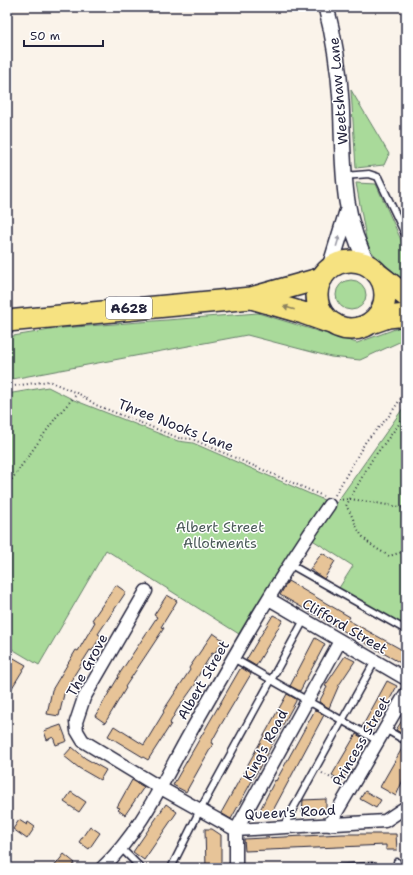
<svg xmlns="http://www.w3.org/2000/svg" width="413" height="875" viewBox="0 0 413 875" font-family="'Shantell Sans',sans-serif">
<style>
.green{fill:#a9da9a;stroke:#667e6a}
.building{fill:#e7c498;stroke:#22223b}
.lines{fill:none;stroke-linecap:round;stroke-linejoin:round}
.service-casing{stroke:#22223b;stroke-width:9}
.minor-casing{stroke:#22223b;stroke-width:15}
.tertiary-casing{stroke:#22223b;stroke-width:18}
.trunk-casing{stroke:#22223b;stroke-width:24}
.path{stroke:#22223b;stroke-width:2;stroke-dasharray:1 3;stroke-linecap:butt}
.service{stroke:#fff;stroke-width:6}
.minor{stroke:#fff;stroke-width:12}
.tertiary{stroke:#fff;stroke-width:15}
.trunk{stroke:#f6e281;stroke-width:21}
.oneway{fill:#9c9ca7}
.oneway2{fill:#8c825e}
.labels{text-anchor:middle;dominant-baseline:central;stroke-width:3;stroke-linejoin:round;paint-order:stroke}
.shield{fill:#fff;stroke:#646476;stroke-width:1}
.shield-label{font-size:13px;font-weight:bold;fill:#22223b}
.street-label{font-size:14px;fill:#22223b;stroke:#fff}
.park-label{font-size:14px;fill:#4a5958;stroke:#fff}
</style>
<rect width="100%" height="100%" fill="#faf3ea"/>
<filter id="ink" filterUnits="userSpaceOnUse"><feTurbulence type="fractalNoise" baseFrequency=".025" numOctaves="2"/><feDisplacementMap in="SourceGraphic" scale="8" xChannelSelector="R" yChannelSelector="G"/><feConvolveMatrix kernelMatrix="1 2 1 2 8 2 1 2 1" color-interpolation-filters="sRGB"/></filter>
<g filter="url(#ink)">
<path class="green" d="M351,90L389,154L384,165L356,168Z
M356,183L376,184L406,251V283L368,249Z
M336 295a15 15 0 1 1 30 0a15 15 0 1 1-30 0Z
M258,313L357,343L406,325V339L360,360L331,357L247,335L7,380V337L62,328Z
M48,387L74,400L178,441L193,443L324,500L239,634L106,550L39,665L7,646V394Z
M406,404V622L401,624L339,588L353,566L311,539Z"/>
<path class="building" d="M322,553L335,561L324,579L310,569Z
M288,581L350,617L348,620L406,652V666L280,595Z
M116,585L126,592L98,634L101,636L96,644L92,651L90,650L73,677L74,678L64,694L59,716L47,714L52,690L76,650L78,651L95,622L92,620Z
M167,595L177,601L161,627L164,628L125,687L126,688L105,723L95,716L119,676H118L157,617L154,615Z
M273,615L283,620L256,666L246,660Z
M213,633L223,640L214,654L212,653L195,681L197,682L177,710L170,723L171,724L148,760L108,736L114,726L144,745L164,712L163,711L190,670L189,668Z
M315,638L325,644L300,691L290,686Z
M345,656L355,661L339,685L329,708L319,702L327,687L325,686Z
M12,657L26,665L7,696V664Z
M242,668L251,674L222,723L211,743L213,744L186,792L173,785L240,669Z
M387,681L397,686L372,732L362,727Z
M287,694L296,699V701L231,819L221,813Z
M315,710L324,715L269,818L259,812L275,780L276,781Z
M406,714V736L396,730Z
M61,725L67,741L56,745L53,737L47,740L44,731Z
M356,734L366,740L342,781L332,775Z
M404,745H406V773L396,796L380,787Z
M72,747L85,758L106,770L100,780L79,768L64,756Z
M132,780L144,787L125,815L118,810L120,808L117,807Z
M365,791L381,800L376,808L360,799Z
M71,792L86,802L79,812L64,802Z
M326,799V811L302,813L303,800Z
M166,804L177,812L144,860L133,852Z
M19,820L27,825L28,822L35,827L27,839L13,829Z
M90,826L100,833L89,849L79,842Z
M205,829H212L221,835V868H206Z
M343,834H396L397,850H386V845L245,851L244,839Z
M64,854L75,863L71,868H53Z"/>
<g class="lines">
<defs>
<path id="service" d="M344,176L369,174L378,177L406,236
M291,565L406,630
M233,658L378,741
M385,729L406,741
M283,827L375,661
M121,848L141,868
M397,862V868
M171,868L200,810L304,620
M338,868L372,866"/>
<path id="minor" d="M146,591L84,698L76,722L77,731L83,741L159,787L236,830L385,821L406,807
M269,599L406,679
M329,825L406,693
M102,868C141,832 164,779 190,733C234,656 278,578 329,505
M236,868V830L340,641"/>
<path id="tertiary" d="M326,7C334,37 339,69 341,101C344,157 339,217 370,267
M329,270L347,212"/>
<path id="trunk" d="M317 295a34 34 0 1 1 68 0a34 34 0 1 1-68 0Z
M379,275L406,296
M251,298L303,313L334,324
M7,321L251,298L322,278
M371,323L388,317L406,315"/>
</defs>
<use href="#service" class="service-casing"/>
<use href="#minor" class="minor-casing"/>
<use href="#tertiary" class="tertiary-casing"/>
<use href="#trunk" class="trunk-casing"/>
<path class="path" d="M7,387L49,381L81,395L96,405L179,438L192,439L323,496
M406,415L371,461L346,506C352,514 354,523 359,531C365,543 379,550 389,556L406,551
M7,486L57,416L77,394
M335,495L366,441L389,416L406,391
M338,500L351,499L406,508
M322,773L340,783"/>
<use href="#service" class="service"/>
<use href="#minor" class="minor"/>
<use href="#tertiary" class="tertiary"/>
<use href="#trunk" class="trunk"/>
</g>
<defs><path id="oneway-solid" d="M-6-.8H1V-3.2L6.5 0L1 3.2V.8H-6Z"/></defs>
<use class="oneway" href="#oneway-solid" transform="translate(338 241) rotate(-73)"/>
<use class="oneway2" href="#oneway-solid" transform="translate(289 308) rotate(-163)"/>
</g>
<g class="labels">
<rect class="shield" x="106" y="297" width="46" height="22" rx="3"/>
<g class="shield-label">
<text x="129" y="308">A628</text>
</g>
<g class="street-label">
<text transform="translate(338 91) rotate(-95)">Weetshaw Lane</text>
<text transform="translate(176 425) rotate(21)">Three Nooks Lane</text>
<text transform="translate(345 626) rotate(30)">Clifford Street</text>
<text transform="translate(87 665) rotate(-61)">The Grove</text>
<text transform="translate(203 680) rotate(-60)">Albert Street</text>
<text transform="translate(361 741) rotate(-60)">Princess Street</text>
<text transform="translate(265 745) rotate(-62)">King's Road</text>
<text transform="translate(290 812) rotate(-3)">Queen's Road</text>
</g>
<g class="park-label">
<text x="220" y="527">Albert Street<tspan x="220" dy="16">Allotments</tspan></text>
</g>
</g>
<rect width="413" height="875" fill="none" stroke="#fff" stroke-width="24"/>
<rect x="12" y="12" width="389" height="851" fill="none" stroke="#22223b" stroke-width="1.5" filter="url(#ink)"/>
<path d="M24 40v6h79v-6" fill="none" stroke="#22223b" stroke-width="2"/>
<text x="30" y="40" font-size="12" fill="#22223b" stroke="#ffffff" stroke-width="3" paint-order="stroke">50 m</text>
</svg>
